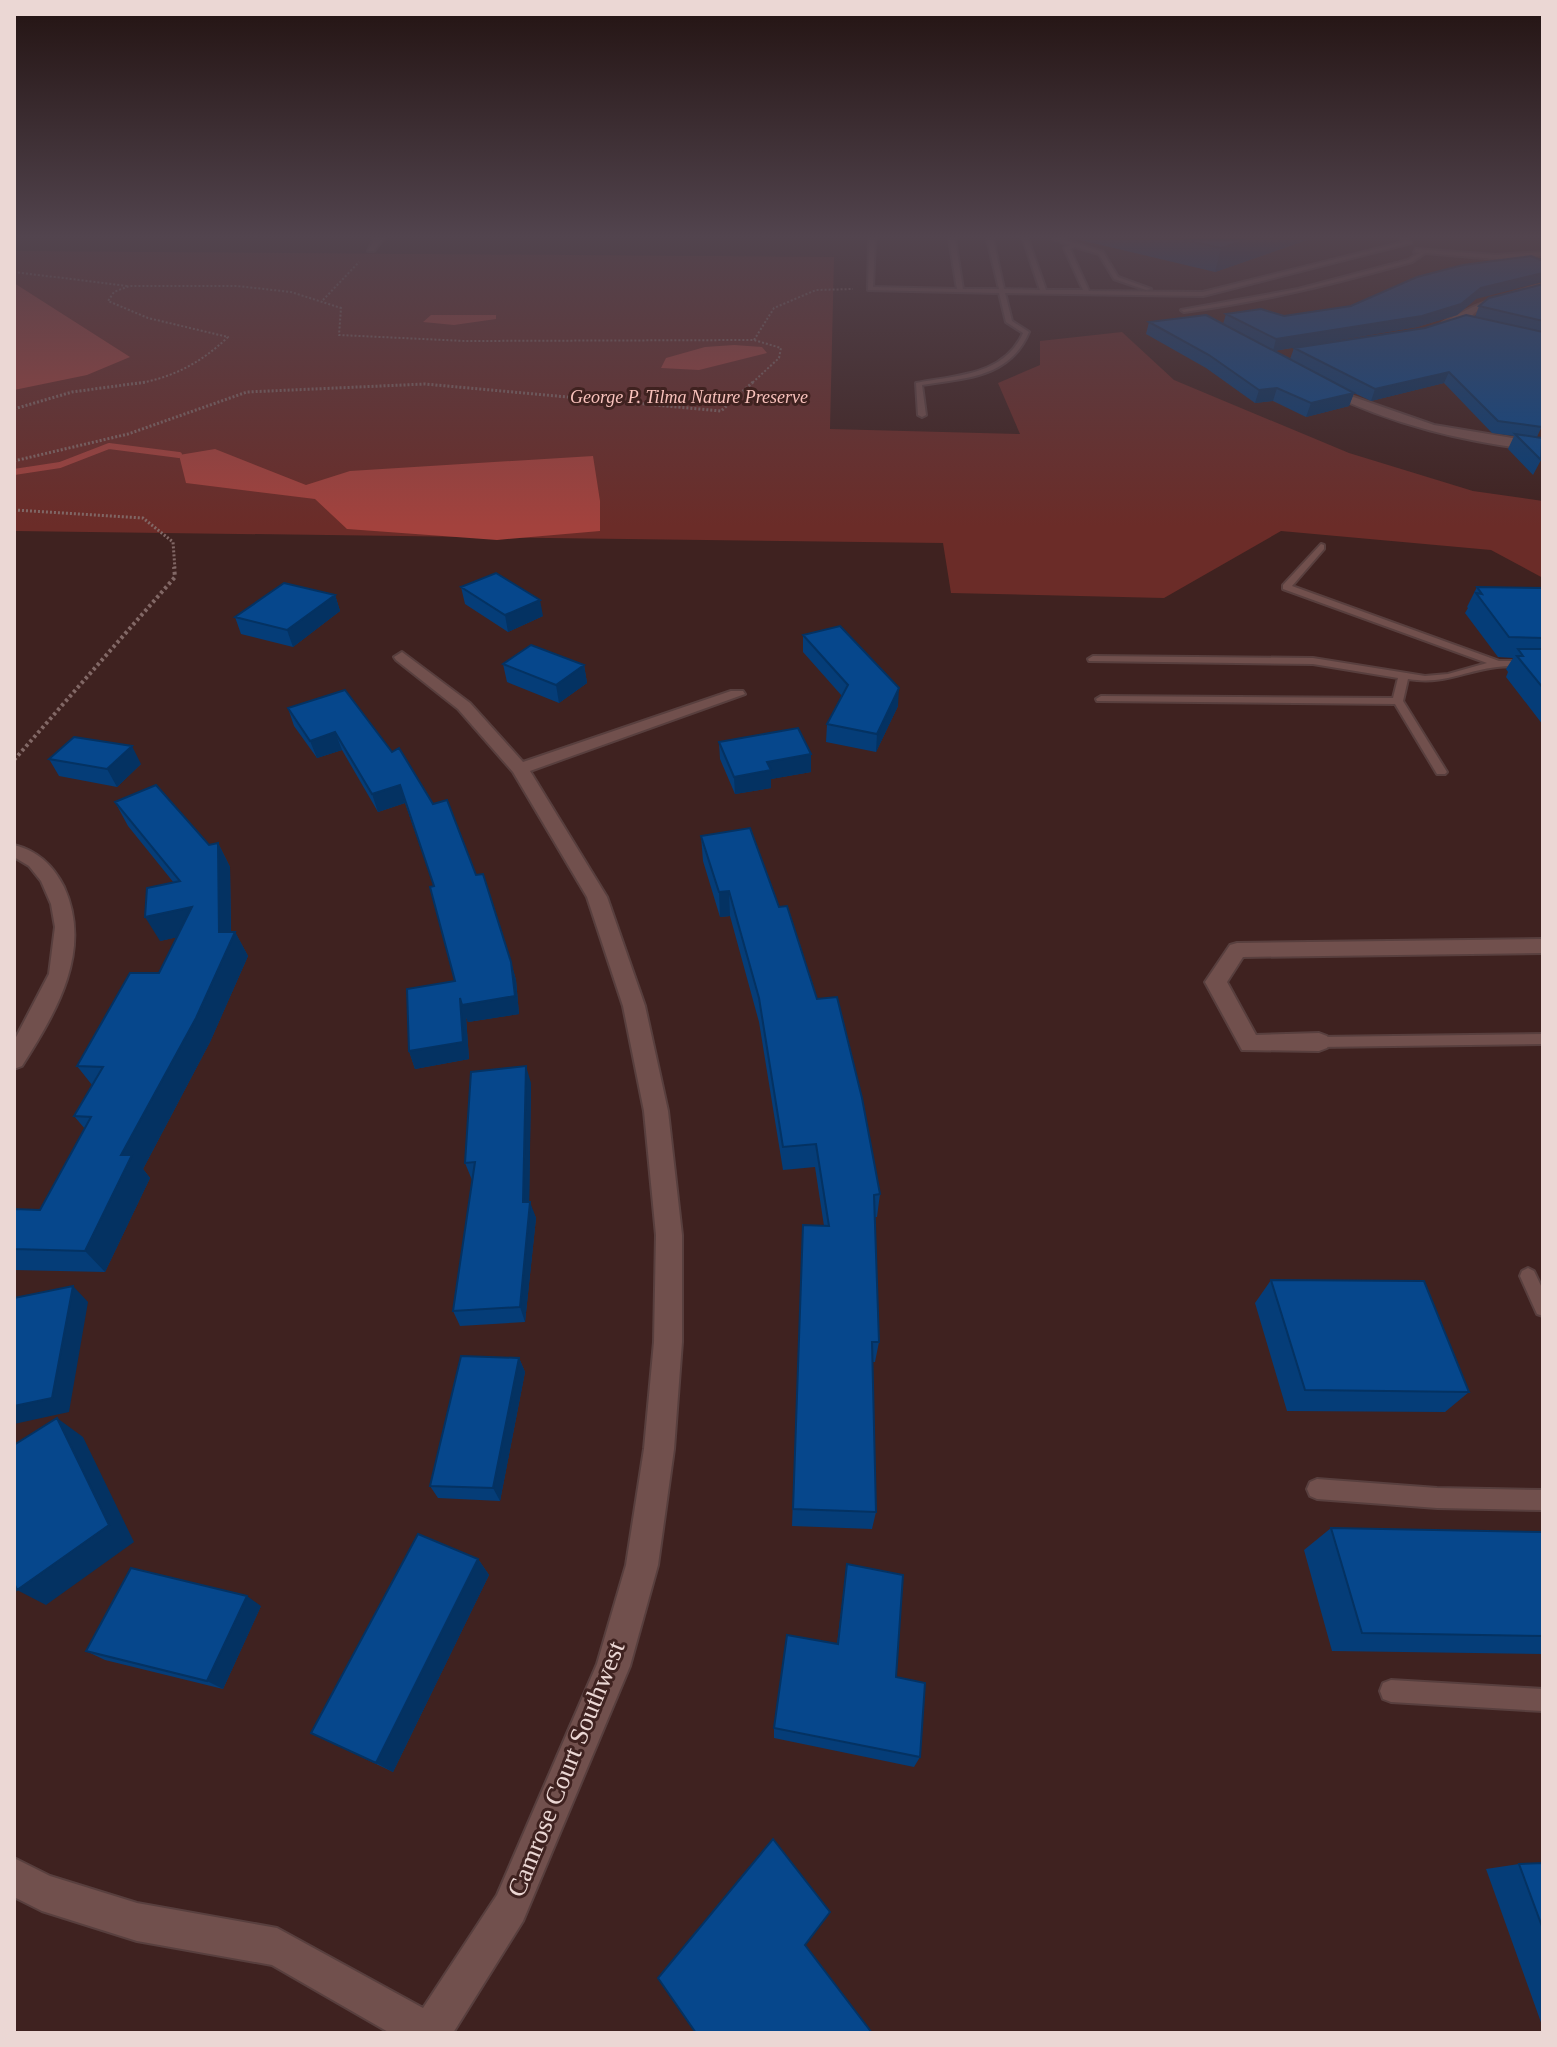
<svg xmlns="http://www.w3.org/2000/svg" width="1557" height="2047" viewBox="0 0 1557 2047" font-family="Georgia,serif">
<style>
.green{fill:#6b2c28}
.water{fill:#a3423d}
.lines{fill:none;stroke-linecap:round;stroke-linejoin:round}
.stream{stroke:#a3423d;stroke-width:6}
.service-casing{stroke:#583f3e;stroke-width:4}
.minor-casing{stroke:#583f3e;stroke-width:4}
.path-far2{stroke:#826866;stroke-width:2;stroke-dasharray:2 2;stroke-linecap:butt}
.path-far1{stroke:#826866;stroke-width:3;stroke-dasharray:2 2;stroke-linecap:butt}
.path{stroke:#826866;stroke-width:4;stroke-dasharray:3 3;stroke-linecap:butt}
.service{fill:#71504d;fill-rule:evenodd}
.minor{fill:#71504d;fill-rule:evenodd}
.wall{fill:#053d78}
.shaded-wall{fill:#043262}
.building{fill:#06478c;stroke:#043262;stroke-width:2}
.labels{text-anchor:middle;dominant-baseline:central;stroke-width:6;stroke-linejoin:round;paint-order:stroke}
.far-park-label{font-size:18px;font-style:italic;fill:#f9c2bc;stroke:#3f2220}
.near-street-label{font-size:26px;fill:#ebd7d4;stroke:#3f2220}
</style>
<rect width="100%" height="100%" fill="#3f2220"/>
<path class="green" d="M14,251L834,257L830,429L1020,434L998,383L1040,365V341L1122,332L1174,380L1349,453L1473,491L1543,501V578L1491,550L1281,531L1164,598L951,593L943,543L14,531Z"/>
<path class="water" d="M14,283L130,357L87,375L14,390Z
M431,315H496V319L454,325L423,322Z
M734,345L762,347L767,353L699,370L661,368L666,358L705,347Z
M215,449L306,485L350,471L593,456L600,501V531L497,540L347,529L315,499L186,483L179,455Z"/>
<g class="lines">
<path class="stream" d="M14,472L60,465L109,446L179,455"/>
<defs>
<path id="service" d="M869,239H875L873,287L957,289L949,239H955L963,289H999L987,239H993L1004,289L1040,290L1023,239H1028L1046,290H1083L1064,248L1070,245L1053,239H1062L1103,252L1118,277L1151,289L1146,290L1114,279L1099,254L1075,247L1070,249L1089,291L1203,292L1404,242L1401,239H1407L1411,243L1203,296L1005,293L1012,321L1029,332C1010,378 965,378 922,385L926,415L922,417L918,415L916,383C956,375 1004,376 1023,333L1006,322L999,293L868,290Z
M1416,249L1496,255L1543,252V256L1496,259L1425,253L1412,262C1337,283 1262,302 1184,312L1181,310L1298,289L1408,260L1419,253L1414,252Z
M1321,544L1324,545V549L1292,586L1499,661H1543V667C1528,667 1512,665 1497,667C1463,671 1445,685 1408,679L1403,701L1447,772L1445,774H1437L1395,704L1097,701L1096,699L1101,696L1393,698L1398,678L1313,664L1089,661L1088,659L1093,656L1313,658L1425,676L1448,674L1487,663L1283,589V585Z
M1543,1034V1044L1319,1047L1314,1046L1312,1042L1314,1038L1319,1037Z
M1528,1268L1534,1271L1543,1290V1316L1537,1314L1520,1276L1522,1271Z
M1317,1479L1437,1488L1543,1490V1510L1437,1508L1317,1499L1310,1496L1307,1489L1310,1482Z
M1391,1680L1543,1689V1711L1391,1702L1383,1699L1380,1691L1383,1683Z"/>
<path id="minor" d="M374,239H383L374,251H368Z
M1543,284V290L1483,306L1464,322L1441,330L1436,327C1470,305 1503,295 1543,284Z
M1322,386L1434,425L1543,443V451C1465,442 1392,425 1322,390Z
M402,652L470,703L523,762L731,691H743L745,694L530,771L607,897L645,1006L668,1111L682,1235V1342L674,1449L658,1565L630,1666L523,1921L453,2033H390L272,1965L137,1941L42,1911L14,1897V1858L50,1876L137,1903L277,1928L423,2008L497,1895L597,1664L626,1565L644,1449L654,1342L656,1235L644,1111L623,1006L587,897L513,772L458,709L396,660L394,657Z
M14,845C38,851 53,865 64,887C93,951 56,1012 22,1066L14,1069V1041L49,974L55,927L51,904L41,881L29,866L14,857Z
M1543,939V953L1243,957L1227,982L1256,1035L1319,1033L1327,1036L1330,1042L1327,1048L1319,1051L1242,1050L1205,982L1230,945L1237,943Z"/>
</defs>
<use href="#service" class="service-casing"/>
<use href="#minor" class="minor-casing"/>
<path class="path-far2" d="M14,272L128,286
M323,300L359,262
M754,340L774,308L816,290L853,289
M135,384C172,378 201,363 228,337L148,318L108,301L114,292L129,286H237L291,292L341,308L339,335L465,341L754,340L781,348L779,358L751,384"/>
<path class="path-far1" d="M14,409L72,392L146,382
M14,461L128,434L247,392L425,384L721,411L753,382
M14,510L143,518L173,542L175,569"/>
<path class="path" d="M14,760L175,577L174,567"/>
<use href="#service" class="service"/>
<use href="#minor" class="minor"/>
</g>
<path class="wall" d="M1080,240H1307L1215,272Z
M1476,299L1457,315L1417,327L1274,351L1290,359L1294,348L1425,328L1475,317L1479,306L1543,301V428H1541L1537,437L1541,460L1533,475L1508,449L1514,436L1492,433L1444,383L1371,401L1354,393L1349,406L1306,417L1273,401L1255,403L1206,368L1146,334L1149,322L1223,324L1226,314L1284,316Z
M461,587L543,616L508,632L465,604Z
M1477,587L1543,588V725L1506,677L1508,672L1506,669L1513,658L1498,657L1465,613L1468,608L1467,607Z
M335,595L340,611L293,647L241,634L235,617Z
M803,635L898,706L876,752L826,742L827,724L842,696L803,652Z
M503,664L584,665L587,683L559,703L507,682Z
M345,690L511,962L516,980L519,1014L468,1022L466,1017L469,1059L415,1069L409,1051L455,981L434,886L405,803L378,812L342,750L317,758L294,726L288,708Z
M719,742L811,772L771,779V788L735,794L720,759Z
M49,759L141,764L117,787L59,776Z
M115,802L209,845L218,843L230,867L231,932H235L248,956L210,1042L143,1169L150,1178L105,1272L14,1270V1209L40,1210L85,1129L74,1116L92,1085L77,1066L159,973L177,937L160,941L174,883L128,826Z
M701,836L880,1194L877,1217H875L879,1342L875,1362H872L876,1512L872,1529L792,1526L803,1225L824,1226L815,1167L783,1170L759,1022L730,916L720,917L703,861Z
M531,1083L529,1202L536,1218L525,1322L460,1326L453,1311L472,1180L465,1163Z
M1271,1280L1469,1392L1445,1412L1287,1411L1255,1303Z
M519,1358L525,1372L500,1501L438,1498L430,1486Z
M1331,1528L1543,1532V1654L1332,1651L1304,1550Z
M478,1559L489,1575L393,1772L311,1733Z
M847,1564L896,1677L920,1757L914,1767L774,1738V1728L837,1644Z
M261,1606L223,1689L105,1660L86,1651Z
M1543,1863V2028L1486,1869L1519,1864Z"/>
<path class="shaded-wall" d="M1246,240H1307L1215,272L1221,248Z
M1543,273V282L1476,299L1457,315L1417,327L1273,351L1276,339Z
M1449,372L1444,383L1371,401L1375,389Z
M1277,388L1273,401L1255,403L1259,390Z
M1354,393L1349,406L1306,417L1311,403Z
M335,595L340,611L293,647L287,630Z
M540,600L543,616L508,632L505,615Z
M584,665L587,683L559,703L556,685Z
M899,688L898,706L876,752L877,734Z
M335,732L342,750L317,758L310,741Z
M132,746L141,764L117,787L107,769Z
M811,754V772L771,779V788L735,794L734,777L767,762Z
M400,785L405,803L378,812L372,794Z
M218,843L230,867L231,940L235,932L248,956L210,1042L143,1169L150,1178L105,1272L85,1251L121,1155L219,932Z
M729,891L730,916L720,917L719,892Z
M192,907L206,931L160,941L145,917Z
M511,962L516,980L519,1014L468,1022L466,1017L469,1059L415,1069L409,1051L460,998Z
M526,1066L531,1083L529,1218L523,1202Z
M530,1202L536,1218L525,1322L520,1307Z
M73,1286L88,1302L69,1412L14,1424V1406Z
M519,1358L525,1372L500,1501L493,1488Z
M57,1418L83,1437L134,1542L46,1605L17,1590Z
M478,1559L489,1575L393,1772L376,1763Z
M247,1596L261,1606L223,1689L207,1681Z"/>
<path class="building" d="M1184,240H1246L1221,248Z
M1531,256L1543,261V273L1481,288L1461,304L1422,316L1276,339L1226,314L1261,309L1284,316L1351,306L1417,277L1463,265Z
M1543,284V321L1479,306L1489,298Z
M1206,315L1354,393L1311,403L1277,388L1259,390L1209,355L1149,322Z
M1466,315L1543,332V416L1542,427L1498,421L1449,372L1375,389L1294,348L1425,328Z
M1515,434L1542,438L1541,460Z
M496,573L540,600L505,615L461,587Z
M284,583L335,595L287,630L235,617Z
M1477,587L1543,588V638L1509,637L1476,593L1482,594Z
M840,626L899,688L877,734L827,724L848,685L803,635Z
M531,645L584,665L556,685L503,664Z
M1518,649H1543V688L1517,656H1523Z
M345,690L392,752L399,748L433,804L447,800L476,875L483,874L511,962L515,996L462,1005L460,998L463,1042L409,1051L407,989L455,981L430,887L434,886L400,785L372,794L335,732L310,741L288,708Z
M798,728L811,754L767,762L771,770L734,777L719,742Z
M74,737L132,746L107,769L49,759Z
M156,785L209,845L218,843L219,932H235L196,1018L121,1155H132L85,1251L14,1249V1209L40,1210L91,1117L74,1116L103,1067L77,1066L130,973H159L192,907L145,917L147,888L180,881L115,802Z
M750,828L779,907L787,906L817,999L837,997L862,1098L880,1194L874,1195L879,1342H872L876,1512L793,1509L803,1225L829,1226L816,1144L783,1147L759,998L729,891L719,892L701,836Z
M526,1066L523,1202H530L520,1307L453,1311L475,1162L465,1163L471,1072Z
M1271,1280L1424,1281L1469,1392L1305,1390Z
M73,1286L52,1398L14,1406V1298Z
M461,1356L519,1358L493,1488L430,1486Z
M57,1418L109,1525L17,1590L14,1583V1445Z
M1331,1528L1543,1532V1636L1362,1633Z
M418,1534L478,1559L376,1763L311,1733Z
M847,1564L903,1575L896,1677L925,1683L920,1757L774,1728L787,1635L838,1644Z
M131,1568L247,1596L207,1681L86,1651Z
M773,1839L830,1912L805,1945L872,2033H696L658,1978Z
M1543,1863V1929L1519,1864Z"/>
<linearGradient id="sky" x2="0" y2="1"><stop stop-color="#231312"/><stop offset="0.45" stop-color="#52444e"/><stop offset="1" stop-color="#52444e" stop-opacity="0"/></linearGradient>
<rect width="1557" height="526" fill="url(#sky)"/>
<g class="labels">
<g class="far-park-label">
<text x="689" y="397">George P. Tilma Nature Preserve</text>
</g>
<g class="near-street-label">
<text transform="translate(566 1769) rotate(-68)">Camrose Court Southwest</text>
</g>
</g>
<rect width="1557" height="2047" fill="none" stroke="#ebd7d4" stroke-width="32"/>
</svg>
